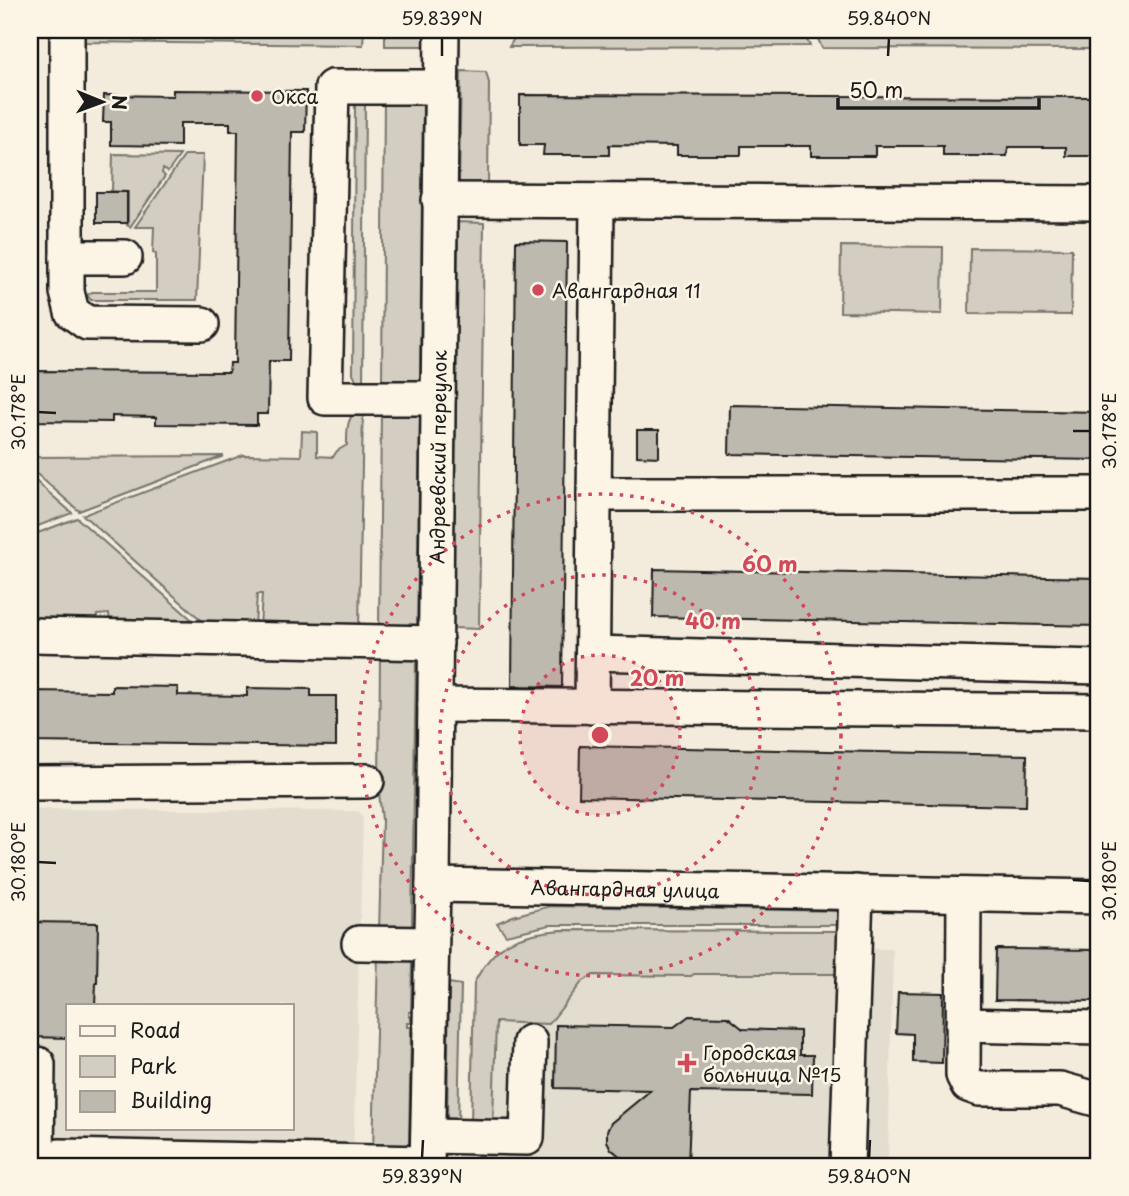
<svg xmlns="http://www.w3.org/2000/svg" width="1129" height="1196" viewBox="0 0 1129 1196" font-family="'Playpen Sans',sans-serif">
<style>
.built{fill:#e3ddcf;fill-rule:evenodd}
.green{fill:#d3cec1;stroke:#78756e;stroke-width:2}
.building{fill:#beb9ae;stroke:#1c1c1c;stroke-width:2}
.lines{fill:none;stroke-linecap:round;stroke-linejoin:round}
.minor-casing{stroke:#1c1c1c;stroke-width:38}
.minor{stroke:#fcf5e5;stroke-width:33}
.ticks{fill:none;stroke:#1c1c1c;stroke-width:2.5}
.ring{fill:none;stroke:#d1495b;stroke-width:3.5;stroke-dasharray:3.5 7}
.poi-dot{fill:#d1495b;stroke:#fcf5e5;stroke-width:2.5}
.labels{text-anchor:middle;dominant-baseline:central;stroke-width:5;stroke-linejoin:round;paint-order:stroke}
.poi-label{font-size:19px;fill:#1c1c1c;stroke:#fcf5e5;text-anchor:start}
.street-label{font-size:19px;fill:#1c1c1c;stroke:#fcf5e5}
.centre{fill:#d1495b;stroke:#fcf5e5;stroke-width:3.5}
.ring-label{font-size:21px;text-anchor:middle;font-weight:bold;fill:#d1495b;stroke:#fcf5e5;stroke-width:5;stroke-linejoin:round;paint-order:stroke}
.neatline{fill:none;stroke:#1c1c1c;stroke-width:2.5}
.ticks-label{font-size:18px;text-anchor:middle;fill:#1c1c1c}
</style>
<rect width="100%" height="100%" fill="#f3ecdd"/>
<filter id="ink" filterUnits="userSpaceOnUse"><feTurbulence type="fractalNoise" baseFrequency=".0143" numOctaves="2"/><feDisplacementMap in="SourceGraphic" scale="14" xChannelSelector="R" yChannelSelector="G"/><feConvolveMatrix kernelMatrix="1 2 1 2 8 2 1 2 1" color-interpolation-filters="sRGB"/></filter>
<g filter="url(#ink)">
<path class="built" d="M30,809L355,811L360,812L363,818L353,1166H30ZM68,1005H292V1128H68Z
M524,945L893,949L888,1166H481L486,990Z"/>
<path class="green" d="M78,30H364L363,45L78,42Z
M385,30H425L424,46H385Z
M519,30H1099V49L822,48L815,32H803L810,46L509,47Z
M461,71L486,72L489,83L488,185H463L459,183Z
M384,95L423,96L420,380L411,384L382,386Z
M362,99H365L363,386C357,383 355,378 353,373L355,106Z
M113,154L180,155L168,172L163,169L162,173L165,176L130,227L127,225L128,224V192L110,191L112,190Z
M185,155H203L197,300H91L87,295L92,292H156V254L153,253L154,227H135Z
M458,222L484,223L479,629L453,628Z
M841,246L943,247L942,314L840,312Z
M970,248L1072,249L1071,315L969,314Z
M363,408L359,628L260,627L262,594H257L255,627L208,626L83,515L243,455L301,456L302,431L317,432V456L333,457L337,451L347,445C347,429 346,414 363,408Z
M381,409H406L420,417L417,631L379,630Z
M224,456L79,511L30,468V457Z
M30,476L72,513L30,529Z
M77,518L199,626L110,625L109,614L97,615L96,624H30V536Z
M380,653H416L412,927L379,931L382,820L379,793Z
M551,906L845,911L848,925H550L506,935L497,923L513,916Z
M561,930L847,931L846,974H694L691,976L593,975L582,982L549,1024L496,1022L493,1119L492,1122L471,1124L474,983C495,942 517,934 561,930Z
M378,953H387L412,962L411,1012H409V1017H411V1023H407V1027H411L409,1144L373,1152Z
M449,983L461,985L458,1126L447,1125Z"/>
<path class="building" d="M173,90L306,91L305,132H292L289,361H269L268,414H257V425L156,424V417L112,416V422L30,421V371L229,372L230,363H235L238,131H230V123H180V146L111,145V122H103L104,95L173,96Z
M520,95L1099,97V156H1066V147H1008L1007,156H943V146H875V156H811V146H741V155H677V146L609,145V155H543L544,145H520Z
M96,192H127V223H96Z
M516,241L567,242L562,687L512,686Z
M730,405L1099,412V460L729,454Z
M637,430H659V457L637,456Z
M654,569L1099,578V626L653,617Z
M112,686L178,687V695L247,696V688L311,689V696H336V746L30,742V691L112,692Z
M580,746L1027,755L1026,806L579,797Z
M30,922L98,923L97,983H96L95,1005H68V1038L30,1037Z
M996,949L1099,950V1001L995,1000Z
M898,992L943,993L942,1063L913,1062V1034L896,1033Z
M689,1016L728,1017L743,1029L800,1031V1055H813L812,1094L691,1092L688,1166H632L611,1149L607,1141V1131L611,1123L651,1090L555,1088L556,1025L674,1027Z"/>
<g class="lines">
<defs>
<g id="minor">
<path d="M67,30V292L72,312L87,323L202,324"/>
<path d="M439,200L1099,203"/>
<path d="M67,257H125"/>
<path d="M438,398H325L332,87H441"/>
<path d="M594,494H1099"/>
<path d="M30,635L436,643"/>
<path d="M593,653L1099,667"/>
<path d="M435,705L1099,711"/>
<path d="M592,707L597,201"/>
<path d="M30,783L367,781"/>
<path id="s1" d="M433,885L1099,897"/>
<path d="M964,895L963,1075L968,1085L979,1089H1060L1099,1100"/>
<path d="M359,943L430,944"/>
<path d="M963,1025L1099,1028"/>
<path d="M30,1063L38,1064L37,1166"/>
<path d="M428,1136L527,1138L530,1042"/>
<path d="M60,1166V1156L427,1163"/>
<path id="s2" d="M427,1166L433,885L442,30"/>
<path d="M847,1166L856,892"/>
</g>
</defs>
<use href="#minor" class="minor-casing"/>
<use href="#minor" class="minor"/>
</g>
</g>
<path class="ticks" d="M442,56V38M888,56L889,38M38,412L56,413M1073,431H1090M38,862L56,863M1073,880L1090,881M422,1158L423,1140M869,1158L870,1140"/>
<circle cx="600" cy="735" r="80" fill="#d1495b" fill-opacity=".12"/>
<g class="ring">
<circle cx="600" cy="735" r="80"/>
<circle cx="600" cy="735" r="160"/>
<circle cx="600" cy="735" r="241"/>
</g>
<g class="poi-dot">
<circle cx="257" cy="96" r="7"/>
<circle cx="538" cy="290" r="7"/>
<path d="M683.5 1052.5h7v7h7v7h-7v7h-7v-7h-7v-7h7z"/>
</g>
<g class="labels">
<g class="poi-label">
<text x="271" y="96">Окса</text>
<text x="552" y="290">Авангардная 11</text>
<text x="703" y="1052">Городская<tspan x="703" dy="22">больница №15</tspan></text>
</g>
<g class="street-label">
<text stroke="none"><textPath href="#s2" startOffset="709">Андреевский переулок</textPath></text>
<text stroke="none"><textPath href="#s1" startOffset="192">Авангардная улица</textPath></text>
</g>
</g>
<circle cx="600" cy="735" r="10" class="centre"/>
<g class="ring-label">
<text x="770" y="572">60 m</text>
<text x="713" y="629">40 m</text>
<text x="657" y="686">20 m</text>
</g>
<rect width="1129" height="1196" fill="none" stroke="#fcf5e5" stroke-width="77"/>
<rect x="66" y="1004" width="228" height="126" fill="#fcf5e5" stroke="#a29e95" stroke-width="2"/>
<rect x="80" y="1026" width="35" height="10" fill="#fcf5e5" stroke="#a29e95" stroke-width="2"/>
<text x="130" y="1038" font-size="21" fill="#1c1c1c">Road</text>
<rect x="80" y="1056" width="35" height="21" fill="#d3cec1" stroke="#a29e95" stroke-width="2"/>
<text x="130" y="1074" font-size="21" fill="#1c1c1c">Park</text>
<rect x="80" y="1091" width="35" height="21" fill="#beb9ae" stroke="#a29e95" stroke-width="2"/>
<text x="130" y="1108" font-size="21" fill="#1c1c1c">Building</text>
<g transform="translate(102 102) rotate(91)" stroke="#fcf5e5" stroke-width="5" paint-order="stroke">
<path d="M0-5L12 26L0 18L-12 26Z" fill="#1c1c1c"/>
<text y="-10" font-size="19" font-weight="bold" text-anchor="middle" fill="#1c1c1c">N</text>
</g>
<path d="M838 98v10h201v-10" fill="none" stroke="#1c1c1c" stroke-width="3.5"/>
<text x="849" y="98" font-size="21" fill="#1c1c1c" stroke="#fcf5e5" stroke-width="5" paint-order="stroke">50 m</text>
<rect x="38" y="38" width="1052" height="1120" class="neatline"/>
<g class="ticks-label">
<text x="442" y="25">59.839°N</text>
<text x="889" y="25">59.840°N</text>
<text transform="translate(19 412) rotate(-90)" y="6">30.178°E</text>
<text transform="translate(1110 431) rotate(-90)" y="6">30.178°E</text>
<text transform="translate(19 862) rotate(-90)" y="6">30.180°E</text>
<text transform="translate(1110 881) rotate(-90)" y="6">30.180°E</text>
<text x="422" y="1183">59.839°N</text>
<text x="869" y="1183">59.840°N</text>
</g>
</svg>
